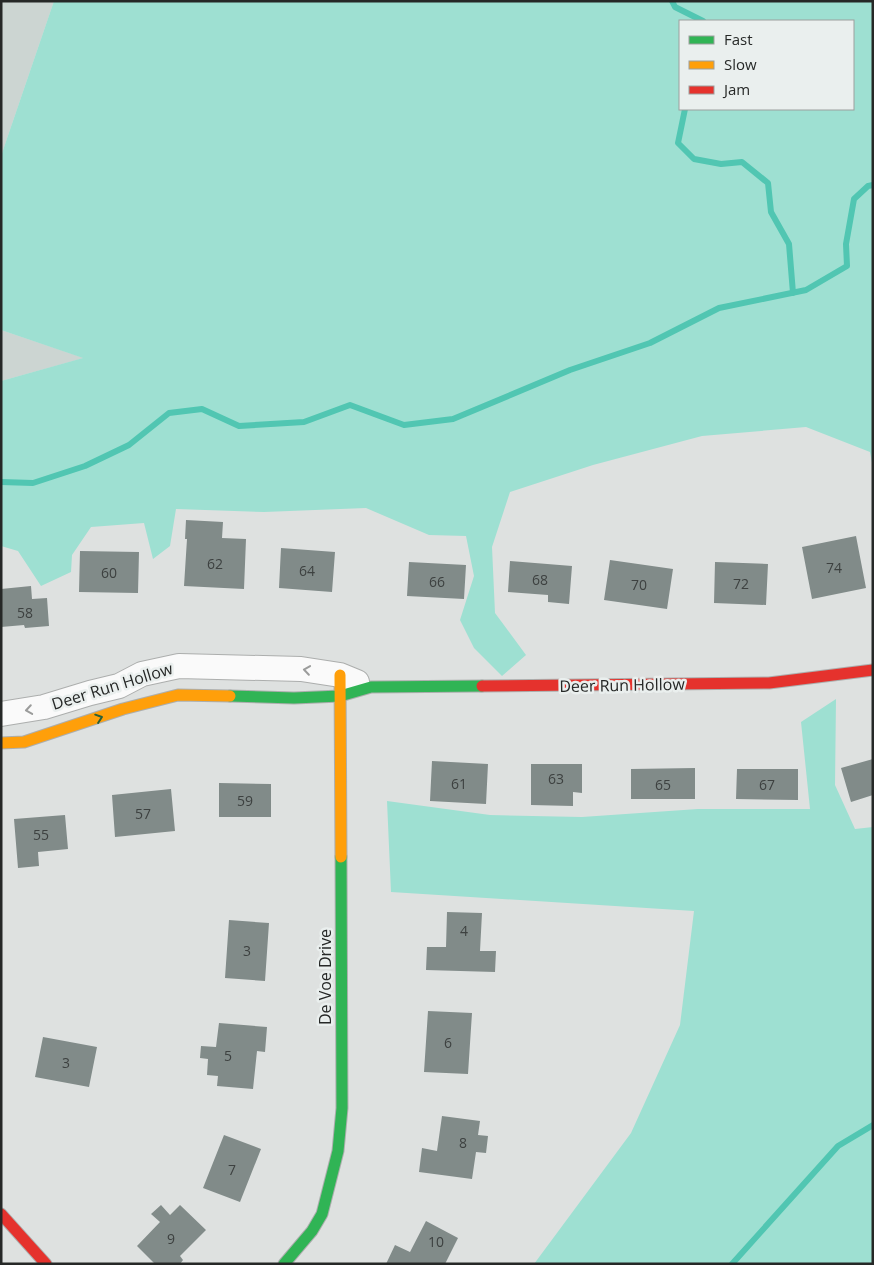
<svg xmlns="http://www.w3.org/2000/svg" width="874" height="1265" viewBox="0 0 874 1265" font-family="'Open Sans',sans-serif">
<style>
.built{fill:#ccd5d2}
.green{fill:#9ee0d2;fill-rule:evenodd}
.lines{fill:none;stroke-linecap:round;stroke-linejoin:round}
.stream{stroke:#51c6b2;stroke-width:6}
.building{fill:#818b89}
.street-casing{stroke:#acaead;stroke-width:26}
.fast-casing{stroke:#acaead;stroke-width:13}
.slow-casing{stroke:#acaead;stroke-width:13}
.jam-casing{stroke:#acaead;stroke-width:13}
.street{stroke:#fafafa;stroke-width:24}
.fast{stroke:#30b455;stroke-width:11}
.slow{stroke:#ff9f0a;stroke-width:11}
.jam{stroke:#e5322d;stroke-width:11}
.oneway{stroke:#9b9c9b}
.oneway2{stroke:#2a6039}
.labels{text-anchor:middle;dominant-baseline:central;stroke-width:5;stroke-linejoin:round;paint-order:stroke}
.number-label{font-size:14px;fill:#3d4140}
.street-label{font-size:16px;fill:#262827;stroke:#eaefee}
</style>
<rect width="100%" height="100%" fill="#dee1e0"/>
<path class="built" d="M1,1H54L1,156Z
M1,330L84,358L1,381Z"/>
<path class="green" d="M54,1H873V468L870,452L806,427L702,436L593,465L510,492L492,547L495,613L526,655L502,676L474,648L460,620L474,576L466,536L429,535L366,508L264,512L176,509L170,546L153,559L144,523L91,527L72,555L71,572L41,586L18,551L1,546V381L83,358L1,330V156ZM680,21H853V109H680Z
M836,699L835,785L855,829L873,827V1264H534L631,1133L680,1025L694,911L391,892L387,801L490,815L582,817L698,809H810L801,722Z"/>
<g class="lines">
<path class="stream" d="M672,1L675,7L703,21
M685,109L678,143L694,159L721,164L742,162L768,183L771,212L789,244L793,293
M1,482L33,483L85,466L129,445L169,413L202,409L239,426L304,422L350,405L404,425L453,419L570,370L650,343L719,308L806,290L847,266L846,244L854,199L868,186L873,185
M732,1264L838,1146L873,1125"/>
</g>
<path class="building" d="M186,520L223,522L222,538L246,539L244,589L184,586L187,539H185Z
M856,536L866,588L812,599L802,547Z
M281,548L335,552L332,592L279,588Z
M80,551L139,552L138,593L79,592Z
M610,560L673,569L667,609L604,600Z
M510,561L572,566L569,604L548,602V595L508,592Z
M409,562L466,565L464,599L407,596Z
M715,562L768,564L766,605L714,603Z
M31,586L32,599L47,598L49,626L25,628L24,625L1,627V589Z
M873,759V795L851,802L841,768Z
M432,761L488,764L486,804L430,801Z
M531,764H582V793L573,792V806L531,805Z
M695,768V799H631V769Z
M737,769H798V800L736,799Z
M219,783L271,784V817H219Z
M171,789L175,831L115,837L112,795Z
M65,815L68,849L38,852L39,866L18,868L14,819Z
M447,912L482,913L480,951H496L495,972L426,970L427,947H446Z
M229,920L269,923L265,981L225,978Z
M428,1011L472,1013L468,1074L424,1072Z
M219,1023L267,1027L265,1052L257,1051L253,1089L217,1086L218,1076L207,1075L208,1059L200,1058L201,1046L216,1047Z
M43,1037L97,1047L89,1087L35,1077Z
M442,1116L480,1121L478,1135L488,1136L486,1153L476,1152L472,1179L419,1172L422,1148L437,1151Z
M224,1135L261,1149L240,1202L203,1188Z
M161,1205L170,1215L180,1205L206,1230L180,1256L183,1260L180,1264H155L137,1246L160,1222L151,1214Z
M426,1221L458,1238L445,1264H386L395,1245L410,1252Z"/>
<g class="lines">
<defs>
<path id="street" d="M1,714L44,707L90,693L119,686L142,674L179,666L301,669L340,675L357,682"/>
<path id="fast" d="M230,696L294,698L340,696L371,687L482,686
M284,1264L312,1231L322,1214L338,1151L342,1108L341,857"/>
<path id="slow" d="M340,675L341,857
M1,743L24,742L123,709L178,695L230,696"/>
<path id="jam" d="M482,686L769,683L873,670
M1,1214L46,1264"/>
</defs>
<use href="#street" class="street-casing"/>
<use href="#fast" class="fast-casing"/>
<use href="#slow" class="slow-casing"/>
<use href="#jam" class="jam-casing"/>
<use href="#street" class="street"/>
<use href="#fast" class="fast"/>
<use href="#slow" class="slow"/>
<use href="#jam" class="jam"/>
</g>
<defs><path id="oneway-chevron" d="M-2-3.5L2.5 0L-2 3.5" fill="none" stroke-width="1.6" stroke-linecap="round" stroke-linejoin="round" transform="scale(1.25)"/></defs>
<g class="oneway">
<use href="#oneway-chevron" transform="translate(307 670) rotate(-172)"/>
<use href="#oneway-chevron" transform="translate(29 710) rotate(171)"/>
</g>
<use class="oneway2" href="#oneway-chevron" transform="translate(99 718) rotate(-19)"/>
<g class="labels">
<g class="number-label">
<text x="215" y="563">62</text>
<text x="834" y="567">74</text>
<text x="307" y="570">64</text>
<text x="109" y="572">60</text>
<text x="540" y="579">68</text>
<text x="437" y="581">66</text>
<text x="741" y="583">72</text>
<text x="639" y="584">70</text>
<text x="25" y="612">58</text>
<text x="556" y="778">63</text>
<text x="459" y="783">61</text>
<text x="663" y="784">65</text>
<text x="767" y="784">67</text>
<text x="245" y="800">59</text>
<text x="143" y="813">57</text>
<text x="41" y="834">55</text>
<text x="464" y="930">4</text>
<text x="247" y="950">3</text>
<text x="448" y="1042">6</text>
<text x="228" y="1055">5</text>
<text x="66" y="1062">3</text>
<text x="463" y="1142">8</text>
<text x="232" y="1169">7</text>
<text x="171" y="1238">9</text>
<text x="436" y="1241">10</text>
</g>
<g class="street-label">
<text transform="translate(622 685) rotate(-1)">Deer Run Hollow</text>
<text transform="translate(112 686) rotate(-17)">Deer Run Hollow</text>
<text transform="translate(325 977) rotate(-90)">De Voe Drive</text>
</g>
</g>
<rect width="874" height="1265" fill="none" stroke="#262827" stroke-width="5"/>
<rect x="679" y="20" width="175" height="90" fill="#eaefee" stroke="#9c9f9e"/>
<rect x="689" y="36" width="25" height="8" fill="#30b455" stroke="#9c9f9e"/>
<text x="724" y="45" font-size="15" fill="#262827">Fast</text>
<rect x="689" y="61" width="25" height="8" fill="#ff9f0a" stroke="#9c9f9e"/>
<text x="724" y="70" font-size="15" fill="#262827">Slow</text>
<rect x="689" y="86" width="25" height="8" fill="#e5322d" stroke="#9c9f9e"/>
<text x="724" y="95" font-size="15" fill="#262827">Jam</text>
</svg>
